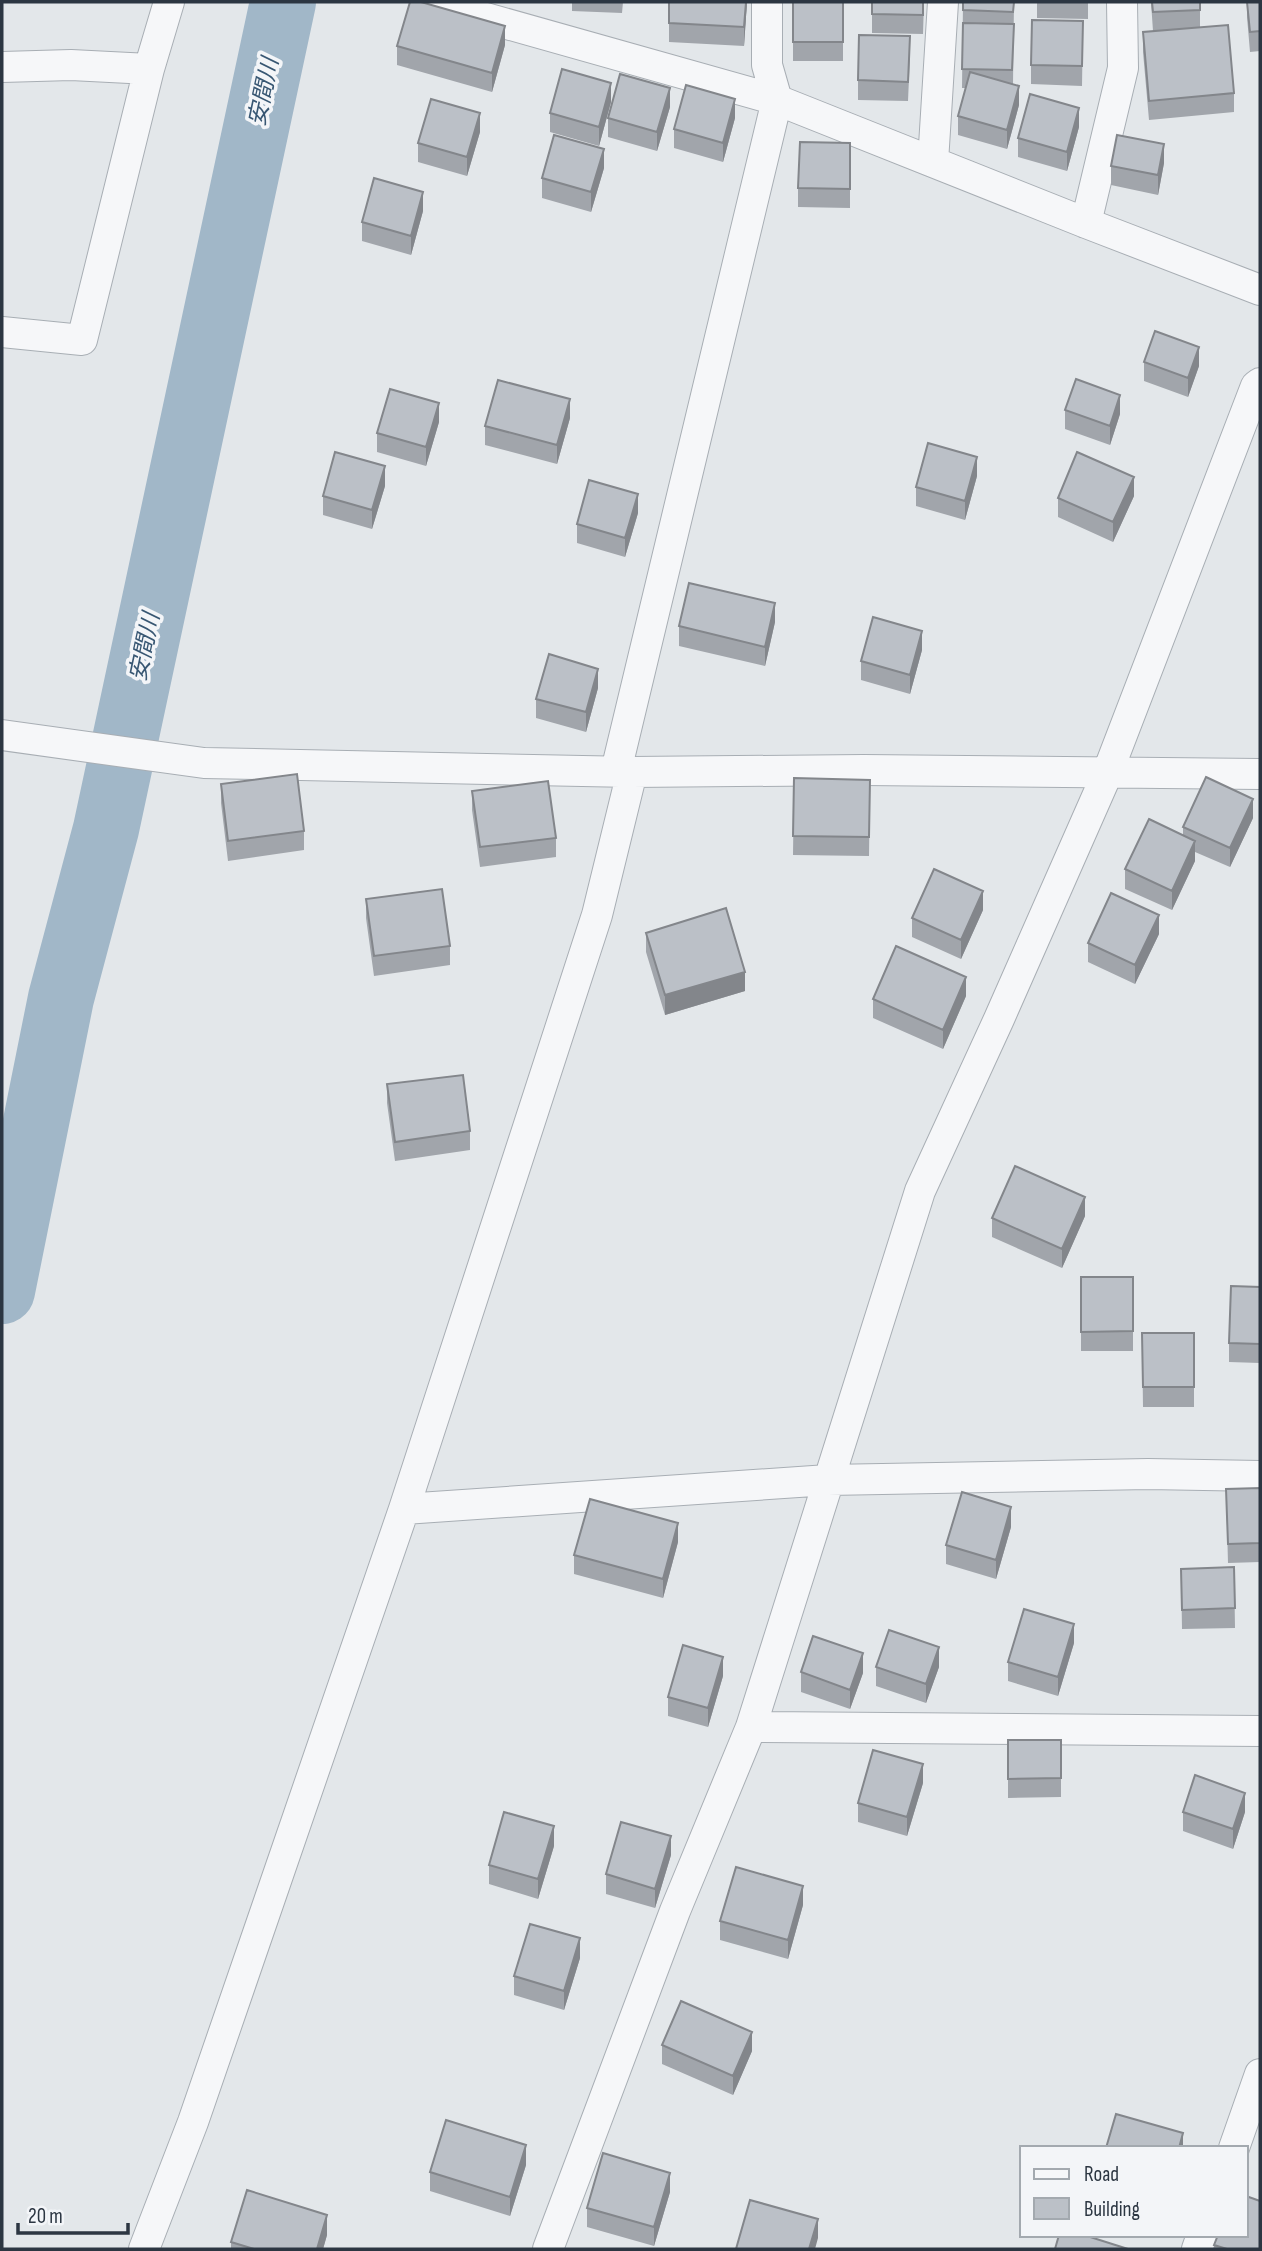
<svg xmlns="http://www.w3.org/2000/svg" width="1262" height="2251" viewBox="0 0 1262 2251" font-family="'Sofia Sans Condensed','Noto Sans JP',sans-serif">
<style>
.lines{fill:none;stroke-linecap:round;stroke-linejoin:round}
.river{stroke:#a1b7c8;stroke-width:66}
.street-casing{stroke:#a8aeb4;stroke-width:32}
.street{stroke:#f6f7f9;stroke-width:30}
.wall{fill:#a1a5ab}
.shaded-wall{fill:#83868b}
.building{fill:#bbc0c7;stroke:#83868b;stroke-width:2}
.labels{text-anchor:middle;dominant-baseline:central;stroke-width:7;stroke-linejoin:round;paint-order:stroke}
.water-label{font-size:23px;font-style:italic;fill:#385773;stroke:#f3f5f8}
</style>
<rect width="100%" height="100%" fill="#e3e7ea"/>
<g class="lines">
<path class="river" d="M2,1291L61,998L106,829L283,2"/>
<defs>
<path id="street" d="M429,2L777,100L1086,223L1260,290
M2,67L71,65L149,69
M933,162L943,2
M1086,223L1123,68L1122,2
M2,332L82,340L149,69L169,2
M2,735L204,763L632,772L864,770L1260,774
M616,771L777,100L767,65V2
M404,1509L828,1480L1148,1474L1260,1476
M751,1727L1260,1731
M1234,2148L1260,2074
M144,2249L193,2122L404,1509L597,915L632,772
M548,2249L675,1911L751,1727L920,1191L999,1019L1107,774L1256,386L1260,383
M1197,2249L1202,2235"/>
</defs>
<use href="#street" class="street-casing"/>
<use href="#street" class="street"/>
</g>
<path class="wall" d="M572,2H623L622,13L572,11Z
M747,2L744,46L669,42V23Z
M793,2H843V61H793Z
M872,2H924L923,34L872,33Z
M963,2H1014L1013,84L1019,105L1007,149L958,135V116L966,88H962Z
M1037,2H1088V19L1037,18Z
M1151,2H1200V27L1234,93V112L1149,120L1143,52V32L1153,31Z
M1247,2H1260V51L1250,52L1247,17Z
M1083,21L1082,86L1031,84V65Z
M505,45L492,92L397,65V46Z
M910,55L908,101L858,100V80Z
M611,102L599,146L550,132V113Z
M670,107L657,151L608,137V118Z
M735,118L723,162L674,148V129Z
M1079,127L1067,171L1018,157V138Z
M480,132L467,176L418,162V143Z
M850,143V208L798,207V188Z
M1164,163L1158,195L1111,185V166Z
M604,168L591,212L542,198V178Z
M423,211L411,255L362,241V222Z
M1144,362L1199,366L1188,397L1144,381Z
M1065,410L1120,414L1110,445L1065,429Z
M570,418L557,464L485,445V426Z
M439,422L426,466L377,452V433Z
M977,476L965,520L916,506V487Z
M385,486L372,529L323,515V496Z
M1134,496L1113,542L1058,517V498Z
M638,513L625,557L577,543V524Z
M775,622L765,666L679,646V626Z
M922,650L910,694L861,680V661Z
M598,688L586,732L536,718V699Z
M794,778L870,780L869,856L793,855Z
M221,784L304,831V850L228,861L221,803Z
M472,791L556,838V857L480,867L472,810Z
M1253,818L1230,867L1195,852V861L1172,910L1125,889V869L1183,836V827Z
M366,899L450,946V965L374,976L366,918Z
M983,910L961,959L912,937V918Z
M646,933L745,991L665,1015L646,952Z
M1159,934L1135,984L1088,962V943Z
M966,996L943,1049L873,1018V999Z
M387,1084L470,1131V1150L395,1161L387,1103Z
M1085,1216L1062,1268L992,1237V1218Z
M1081,1277H1133V1351H1081Z
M1260,1287V1363L1229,1362V1343Z
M1142,1333H1194V1407H1143Z
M1260,1488V1562L1228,1563L1226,1489Z
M1011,1527L996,1579L946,1564V1545Z
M678,1542L663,1598L574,1574V1555Z
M1234,1567L1235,1628L1182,1629L1181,1569Z
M1074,1643L1058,1696L1008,1681V1662Z
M876,1667H939L926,1703L876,1686Z
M801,1672L863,1673L850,1709L801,1692Z
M723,1676L708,1727L668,1716V1697Z
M1008,1740H1061V1797L1008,1798Z
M923,1783L907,1836L858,1822V1803Z
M1183,1812H1245L1233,1849L1183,1831Z
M554,1846L538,1899L489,1884V1865Z
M671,1855L655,1908L606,1894V1874Z
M803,1905L788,1959L720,1940V1921Z
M580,1958L564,2010L514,1995V1976Z
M662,2045L752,2051L733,2095L662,2064Z
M526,2165L510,2216L430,2191V2172Z
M670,2192L654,2246L587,2227V2208Z
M327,2235L323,2249H231V2242Z
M1214,2245L1260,2249H1214Z"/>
<path class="shaded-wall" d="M746,2H747L744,46V27Z
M505,26V45L492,92V73Z
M611,83V102L599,146V127Z
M1019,86V105L1007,149V130Z
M670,88V107L657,151V132Z
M735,99V118L723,162V143Z
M1079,108V127L1067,171V152Z
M480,113V132L467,176V157Z
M1164,144V163L1158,195V175Z
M604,149V168L591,212V192Z
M423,192V211L411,255V236Z
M1199,347V366L1188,397V378Z
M1120,395V414L1110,445V426Z
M570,399V418L557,464V445Z
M439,403V422L426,466V447Z
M977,457V476L965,520V501Z
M385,466V486L372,529V510Z
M1134,477V496L1113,542V522Z
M638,494V513L625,557V538Z
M775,603V622L765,666V647Z
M922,631V650L910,694V675Z
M598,669V688L586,732V712Z
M1253,799V818L1230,867V848Z
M1195,841V861L1172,910V891Z
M983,891V910L961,959V940Z
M1159,915V934L1135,984V965Z
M745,972V991L665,1015V995Z
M966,977V996L943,1049V1030Z
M1085,1197V1216L1062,1268V1249Z
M1011,1507V1527L996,1579V1560Z
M678,1523V1542L663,1598V1579Z
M1074,1624V1643L1058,1696V1677Z
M939,1647V1667L926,1703V1684Z
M863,1653V1673L850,1709V1690Z
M723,1657V1676L708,1727V1708Z
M923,1764V1783L907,1836V1817Z
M1245,1793V1812L1233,1849V1829Z
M554,1826V1846L538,1899V1879Z
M671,1836V1855L655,1908V1889Z
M803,1886V1905L788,1959V1940Z
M580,1938V1958L564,2010V1991Z
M752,2032V2051L733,2095V2076Z
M1183,2133V2148H1179Z
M526,2145V2165L510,2216V2197Z
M670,2173V2192L654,2246V2227Z
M327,2215V2235L323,2249H317Z
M818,2219V2238L815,2249H809Z"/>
<path class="building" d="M410,2H421L505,26L492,73L397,46Z
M669,2H746L744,27L669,23Z
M793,2H843V42H793Z
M872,2H923V15L872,14Z
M963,2H1014L1013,12L963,10Z
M1152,2H1200V10L1153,12Z
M1247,2H1260V31L1250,32Z
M1032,20L1083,21L1082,66L1031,65Z
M963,23L1014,24L1012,70L962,69Z
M1228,25L1234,93L1149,101L1143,32Z
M859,35L910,36L908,82L858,80Z
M562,69L611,83L599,127L550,113Z
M970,72L1019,86L1007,130L958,116Z
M620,74L670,88L657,132L608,118Z
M686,85L735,99L723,143L674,129Z
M1030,94L1079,108L1067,152L1018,138Z
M431,99L480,113L467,157L418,143Z
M554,135L604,149L591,192L542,178Z
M1117,135L1164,144L1158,175L1111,166Z
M800,142L850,143V189L798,188Z
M374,178L423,192L411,236L362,222Z
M1155,331L1199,347L1188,378L1144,362Z
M1076,379L1120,395L1110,426L1065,410Z
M498,380L570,399L557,445L485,426Z
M390,389L439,403L426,447L377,433Z
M928,443L977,457L965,501L916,487Z
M335,452L385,466L372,510L323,496Z
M1077,452L1134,477L1113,522L1058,498Z
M589,480L638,494L625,538L577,524Z
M689,583L775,603L765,647L679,626Z
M873,617L922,631L910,675L861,661Z
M549,654L598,669L586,712L536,699Z
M297,774L304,831L228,841L221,784Z
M1206,777L1253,799L1230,848L1183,827Z
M794,778L870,780L869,837L793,836Z
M548,781L556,838L480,847L472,791Z
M1149,819L1195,841L1172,891L1125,869Z
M934,869L983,891L961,940L912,918Z
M442,889L450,946L374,956L366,899Z
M1111,893L1159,915L1135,965L1088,943Z
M726,908L745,972L665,995L646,933Z
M896,946L966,977L943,1030L873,999Z
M463,1075L470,1131L395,1142L387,1084Z
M1015,1166L1085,1197L1062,1249L992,1218Z
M1081,1277H1133V1331L1081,1332Z
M1231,1286L1260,1287V1344L1229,1343Z
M1142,1333H1194V1387H1143Z
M1260,1488V1543L1228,1544L1226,1489Z
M962,1492L1011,1507L996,1560L946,1545Z
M590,1499L678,1523L663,1579L574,1555Z
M1234,1567L1235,1608L1182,1610L1181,1569Z
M1024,1609L1074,1624L1058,1677L1008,1662Z
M889,1630L939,1647L926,1684L876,1667Z
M813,1636L863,1653L850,1690L801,1672Z
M683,1645L723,1657L708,1708L668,1697Z
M1008,1740H1061V1778L1008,1779Z
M873,1750L923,1764L907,1817L858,1803Z
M1195,1775L1245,1793L1233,1829L1183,1812Z
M504,1812L554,1826L538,1879L489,1865Z
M621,1822L671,1836L655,1889L606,1874Z
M736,1867L803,1886L788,1940L720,1921Z
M530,1924L580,1938L564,1991L514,1976Z
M681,2001L752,2032L733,2076L662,2045Z
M1116,2114L1183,2133L1179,2148H1106Z
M446,2120L526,2145L510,2197L430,2172Z
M603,2153L670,2173L654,2227L587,2208Z
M247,2190L327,2215L317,2249H254L231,2242Z
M1246,2196L1260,2201V2249H1227L1214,2245L1218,2235H1246Z
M750,2200L818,2219L809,2249H736Z
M1059,2235H1084L1128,2249H1055Z"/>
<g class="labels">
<g class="water-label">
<text transform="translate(264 92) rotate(-78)">安間川</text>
<text transform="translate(145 647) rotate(-78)">安間川</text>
</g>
</g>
<rect width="1262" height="2251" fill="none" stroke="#2c3642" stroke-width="7"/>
<rect x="1020" y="2146" width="228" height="91" fill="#f3f5f8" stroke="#a3a9af" stroke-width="2"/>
<rect x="1034" y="2169" width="35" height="10" fill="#f6f7f9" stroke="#a3a9af" stroke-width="2"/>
<text x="1084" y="2181" font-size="21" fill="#2c3642">Road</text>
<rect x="1034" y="2198" width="35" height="21" fill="#bbc0c7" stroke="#a3a9af" stroke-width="2"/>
<text x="1084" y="2216" font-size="21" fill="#2c3642">Building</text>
<path d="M18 2223v10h110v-10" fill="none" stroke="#2c3642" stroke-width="3.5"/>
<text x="28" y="2223" font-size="21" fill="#2c3642" stroke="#f3f5f8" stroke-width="5" paint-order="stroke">20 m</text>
</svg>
